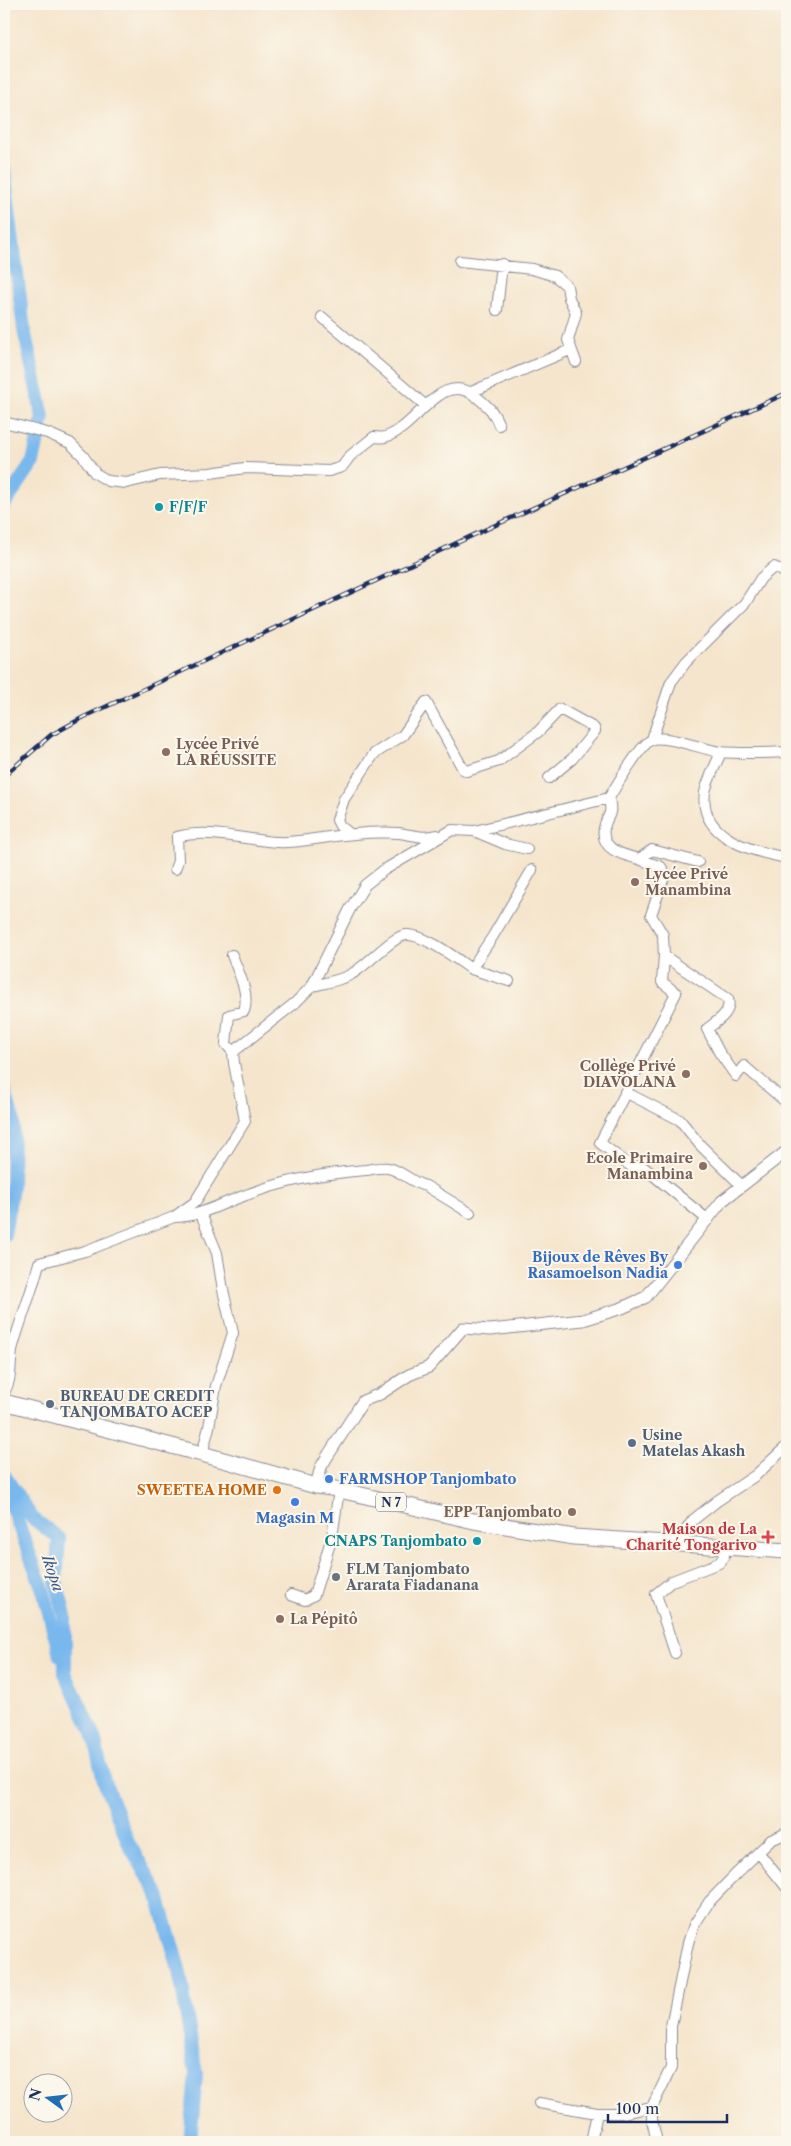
<svg xmlns="http://www.w3.org/2000/svg" width="791" height="2146" viewBox="0 0 791 2146" font-family="'Libre Caslon Text',serif">
<style>
.lines{fill:none;stroke-linecap:round;stroke-linejoin:round}
.river{stroke:#79b8ed;stroke-width:14}
.minor-casing{stroke:#888a95;stroke-width:12}
.tertiary-casing{stroke:#888a95;stroke-width:13}
.primary-casing{stroke:#888a95;stroke-width:17}
.minor{stroke:#fff;stroke-width:10}
.tertiary{stroke:#fff;stroke-width:11}
.primary{stroke:#fff;stroke-width:15}
.rail-casing{stroke:#1b2f5e;stroke-width:4.5}
.rail{stroke:#fbf7ec;stroke-width:2.5;stroke-dasharray:8;stroke-linecap:butt}
.culture-dot{fill:#0f9aa8;stroke:#fbf7ec;stroke-width:2}
.education-dot{fill:#8d6e63;stroke:#fbf7ec;stroke-width:2}
.shop-dot{fill:#3f7fe0;stroke:#fbf7ec;stroke-width:2}
.service-dot{fill:#5c6f8a;stroke:#fbf7ec;stroke-width:2}
.food-dot{fill:#e8710a;stroke:#fbf7ec;stroke-width:2}
.health-dot{fill:#e0444e;stroke:#fbf7ec;stroke-width:2}
.worship-dot{fill:#6b7280;stroke:#fbf7ec;stroke-width:2}
.labels{text-anchor:middle;dominant-baseline:central;stroke-width:4;stroke-linejoin:round;paint-order:stroke}
.shield{fill:#fbf7ec;stroke:#5e6b89;stroke-width:1}
.shield-label{font-size:12px;font-weight:bold;fill:#1b2f5e}
.culture-label{font-size:14px;font-weight:bold;fill:#0d838f;stroke:#fbf7ec;text-anchor:start}
.education-label{font-size:14px;font-weight:bold;fill:#785e54;stroke:#fbf7ec;text-anchor:start}
.shop-label{font-size:14px;font-weight:bold;fill:#366cbe;stroke:#fbf7ec;text-anchor:end}
.service-label{font-size:14px;font-weight:bold;fill:#4e5e75;stroke:#fbf7ec;text-anchor:start}
.food-label{font-size:14px;font-weight:bold;fill:#c56008;stroke:#fbf7ec;text-anchor:end}
.health-label{font-size:14px;font-weight:bold;fill:#be3a42;stroke:#fbf7ec;text-anchor:end}
.worship-label{font-size:14px;font-weight:bold;fill:#5b616d;stroke:#fbf7ec;text-anchor:start}
.water-label{font-size:15px;font-style:italic;fill:#375889;stroke:#fbf7ec}
</style>
<rect width="100%" height="100%" fill="#fbf7ec"/>
<filter id="ink" filterUnits="userSpaceOnUse"><feTurbulence type="fractalNoise" baseFrequency=".02" numOctaves="2"/><feDisplacementMap in="SourceGraphic" scale="10" xChannelSelector="R" yChannelSelector="G"/><feConvolveMatrix kernelMatrix="1 2 1 2 8 2 1 2 1" color-interpolation-filters="sRGB"/></filter>
<filter id="wash" filterUnits="userSpaceOnUse"><feTurbulence type="fractalNoise" baseFrequency=".0096" numOctaves="4" result="noise"/><feDisplacementMap in="SourceGraphic" scale="20" xChannelSelector="R" yChannelSelector="G"/><feGaussianBlur stdDeviation="1.12" result="paint"/><feColorMatrix in="noise" values="0 0 0 0 0 0 0 0 0 0 0 0 0 0 0 0 0 1.4 0 .05"/><feComposite in="paint" operator="in"/></filter>
<g filter="url(#wash)">
<rect width="100%" height="100%" fill="#f5e5cc"/>
<g class="lines">
<path class="river" d="M4,170L24,330L43,417L33,462L4,505
M4,1089L13,1119L12,1187L4,1235
M4,1475L32,1518L59,1538L56,1581L65,1616V1673L93,1733L104,1781L129,1844L157,1892L180,1973L196,2074L190,2142
M4,1486L43,1590L60,1655"/>
</g>
</g>
<g filter="url(#ink)">
<g class="lines">
<defs>
<path id="minor" d="M460,261L532,269L555,276L567,286L569,298L576,313L568,340L576,362
M497,310L502,264
M322,317L426,406
M471,392L570,350
M4,422L47,433L70,443L83,456L95,473L108,481L126,483L160,475L210,473L245,468L329,471L342,467L350,456L374,437C377,437 382,438 385,437C418,428 441,366 478,398C490,408 493,411 499,425
M652,739L671,682L686,662L745,603L761,578L774,567L787,573
M721,752C716,765 708,779 705,792C698,838 754,852 787,858
M609,798C613,819 607,813 604,828C600,850 623,855 639,859L652,850L698,862
M474,831L505,844L527,849
M350,834L340,826L337,820L344,799L374,754L403,735L426,702L463,769L467,771L499,761L538,732L560,709L594,728L595,731L572,759L549,778
M639,859L661,867L665,874L651,915L663,935L664,956L728,999C732,1013 717,1021 707,1029L719,1052L736,1076L744,1066L787,1103
M175,869L178,861L177,837C208,828 245,840 277,842C292,843 307,840 322,838C347,834 374,831 399,833C413,835 424,839 437,835
M232,955C238,972 250,993 244,1011L229,1015L226,1044L233,1052
M664,956L662,982L676,993L600,1143L632,1167L642,1166L708,1220
M509,981L471,969L493,936L532,870
M312,986C325,983 338,981 350,975C366,967 392,936 406,935C423,933 457,959 471,969
M625,1092L680,1120L700,1145L741,1185
M201,1214L217,1253L223,1290L233,1333L216,1386L209,1427L202,1454
M174,1217C200,1217 222,1203 246,1195C283,1181 326,1173 366,1170C373,1169 381,1167 388,1168C401,1170 413,1184 426,1186L470,1213
M4,1392C13,1379 9,1361 13,1346C21,1318 32,1292 39,1263L85,1251L174,1217L195,1202L245,1121L234,1063L233,1052L295,1003L312,986L350,909L365,885L384,870L452,830L474,831L495,826L609,798C616,786 642,742 653,739C668,735 704,750 721,752C743,754 766,753 787,752
M677,1543L693,1520L717,1501L756,1475L787,1446
M291,1595L305,1600L314,1595L332,1537L339,1490
M675,1653L656,1594L672,1581L719,1563L724,1557L722,1546
M759,1853L787,1888
M539,2103L597,2113H622L652,2107
M591,2142L597,2113
M657,2142L652,2120V2107L671,2068V2026L688,1943L694,1925L709,1902L737,1873L771,1840L787,1833"/>
<path id="tertiary" d="M316,1486L321,1467L327,1457L363,1401L380,1394L409,1375L429,1367L463,1328L490,1330L583,1320L622,1308L646,1297L722,1201L787,1151"/>
<path id="primary" d="M4,1402L202,1454L316,1486L331,1488L474,1521L574,1537L787,1551"/>
</defs>
<use href="#minor" class="minor-casing"/>
<use href="#tertiary" class="tertiary-casing"/>
<use href="#primary" class="primary-casing"/>
<use href="#minor" class="minor"/>
<use href="#tertiary" class="tertiary"/>
<use href="#primary" class="primary"/>
<defs>
<path id="rail" d="M4,776L51,735L84,717L478,533L787,393"/>
</defs>
<use href="#rail" class="rail-casing"/>
<use href="#rail" class="rail"/>
</g>
</g>
<g class="culture-dot">
<circle cx="159" cy="507" r="5"/>
<circle cx="477" cy="1541" r="5"/>
</g>
<g class="education-dot">
<circle cx="166" cy="752" r="5"/>
<circle cx="635" cy="882" r="5"/>
<circle cx="686" cy="1074" r="5"/>
<circle cx="703" cy="1166" r="5"/>
<circle cx="572" cy="1512" r="5"/>
<circle cx="280" cy="1619" r="5"/>
</g>
<g class="shop-dot">
<circle cx="678" cy="1265" r="5"/>
<circle cx="329" cy="1479" r="5"/>
<circle cx="295" cy="1502" r="5"/>
</g>
<g class="service-dot">
<circle cx="50" cy="1404" r="5"/>
<circle cx="632" cy="1443" r="5"/>
</g>
<circle class="food-dot" cx="277" cy="1490" r="5"/>
<path class="health-dot" d="M765.5 1529.5h5v5h5v5h-5v5h-5v-5h-5v-5h5z"/>
<circle class="worship-dot" cx="336" cy="1577" r="5"/>
<g class="labels">
<rect class="shield" x="376" y="1492.5" width="30" height="19" rx="4"/>
<g class="shield-label">
<text x="391" y="1502">N 7</text>
</g>
<g class="culture-label">
<text x="169" y="507">F/F/F</text>
<text x="467" y="1541" text-anchor="end">CNAPS Tanjombato</text>
</g>
<g class="education-label">
<text x="176" y="744">Lycée Privé<tspan x="176" dy="16">LA RÉUSSITE</tspan></text>
<text x="645" y="874">Lycée Privé<tspan x="645" dy="16">Manambina</tspan></text>
<text x="676" y="1066" text-anchor="end">Collège Privé<tspan x="676" dy="16">DIAVOLANA</tspan></text>
<text x="693" y="1158" text-anchor="end">Ecole Primaire<tspan x="693" dy="16">Manambina</tspan></text>
<text x="562" y="1512" text-anchor="end">EPP Tanjombato</text>
<text x="290" y="1619">La Pépitô</text>
</g>
<g class="shop-label">
<text x="668" y="1257">Bijoux de Rêves By<tspan x="668" dy="16">Rasamoelson Nadia</tspan></text>
<text x="339" y="1479" text-anchor="start">FARMSHOP Tanjombato</text>
<text x="295" y="1518" text-anchor="middle">Magasin M</text>
</g>
<g class="service-label">
<text x="60" y="1396">BUREAU DE CREDIT<tspan x="60" dy="16">TANJOMBATO ACEP</tspan></text>
<text x="642" y="1435">Usine<tspan x="642" dy="16">Matelas Akash</tspan></text>
</g>
<g class="food-label">
<text x="267" y="1490">SWEETEA HOME</text>
</g>
<g class="health-label">
<text x="757" y="1529">Maison de La<tspan x="757" dy="16">Charité Tongarivo</tspan></text>
</g>
<g class="worship-label">
<text x="346" y="1569">FLM Tanjombato<tspan x="346" dy="16">Ararata Fiadanana</tspan></text>
</g>
<g class="water-label">
<text transform="translate(53 1573) rotate(71)">Ikopa</text>
</g>
</g>
<rect width="791" height="2146" fill="none" stroke="#fbf7ec" stroke-width="20"/>
<g transform="translate(48 2098) rotate(285)"><circle r="24" fill="#fbf7ec" stroke="#a1a7b3"/>
<path d="M0-4L9 19L0 12L-9 19Z" fill="#1f6fb2"/>
<text y="-8" font-size="14" font-weight="bold" text-anchor="middle" fill="#1b2f5e">N</text>
</g>
<path d="M608 2114v8h119v-8" fill="none" stroke="#1b2f5e" stroke-width="2.5"/>
<text x="616" y="2114" font-size="15" fill="#1b2f5e" stroke="#fbf7ec" stroke-width="4" paint-order="stroke">100 m</text>
</svg>
